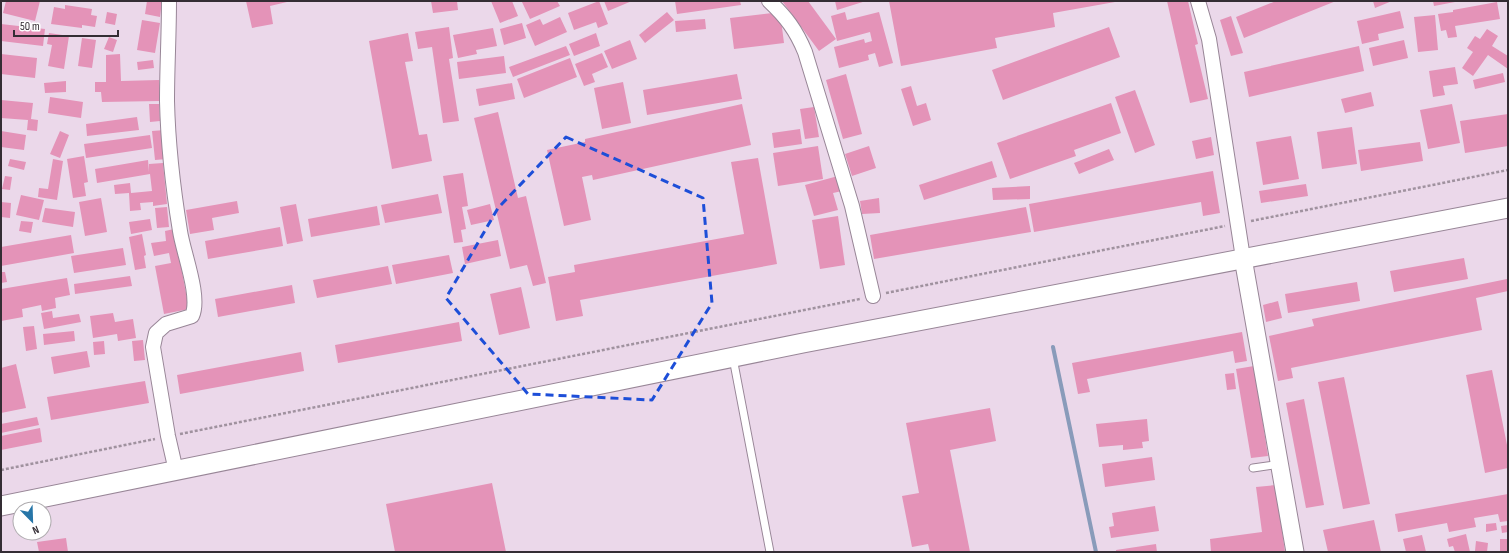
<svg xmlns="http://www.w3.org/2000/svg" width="1509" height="553" viewBox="0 0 1509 553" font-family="'Sofia Sans Condensed',sans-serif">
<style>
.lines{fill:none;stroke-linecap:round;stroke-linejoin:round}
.stream{stroke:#899bba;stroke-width:4}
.building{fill:#e493b8}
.service-casing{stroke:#988697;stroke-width:9}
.minor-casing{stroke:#988697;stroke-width:16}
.tertiary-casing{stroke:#988697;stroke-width:19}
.secondary-casing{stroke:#988697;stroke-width:21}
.path{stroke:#a0929f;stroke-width:2.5;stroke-dasharray:3 2;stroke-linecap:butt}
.service{stroke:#fff;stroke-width:7}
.minor{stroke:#fff;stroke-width:14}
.tertiary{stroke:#fff;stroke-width:17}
.secondary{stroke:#fff;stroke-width:19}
.marked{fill:none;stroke:#1d4ed8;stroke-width:3;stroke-dasharray:8 5;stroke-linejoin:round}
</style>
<rect width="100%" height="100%" fill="#ebd8ea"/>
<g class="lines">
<path class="stream" d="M1053,347L1096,552"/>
</g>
<path class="building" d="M6,1H40L35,21L3,13Z
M147,1H162L160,17L145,14Z
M246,1H287V2L270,6L273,24L252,28Z
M431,1H457L458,10L433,13Z
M491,1H512L518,16L500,23Z
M526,1H557L560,6L530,19L522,2Z
M599,1L608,24L598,28L596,22L574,30L568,13Z
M604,1H632L608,11Z
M675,1H740L741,5L677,14Z
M782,1H808L836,39L819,51Z
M835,1H866L837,10Z
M889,1H1114L1115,2L1053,13L1055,27L995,38L997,48L901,66Z
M1167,1H1188L1198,44L1195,45L1208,99L1190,103Z
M1276,1H1336L1244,38L1236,17Z
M1373,1H1392L1375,8Z
M1433,1H1455V2L1434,6Z
M1497,2L1500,19L1455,26L1457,37L1448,38L1446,30L1441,31L1438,14L1453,12V10Z
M65,5L92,9L91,15L97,16L95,27L82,25V28L51,24L54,7L65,9Z
M1400,11L1404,28L1378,34L1379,40L1362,44L1357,21Z
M107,12L117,14L115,25L105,23Z
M667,12L674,20L645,43L639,35Z
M780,12L784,43L734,49L730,18Z
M845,12L847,20L879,12L893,63L879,67L875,53L868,55L869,60L839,68L834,47L864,39L865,43L872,41L870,32L837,41L831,16Z
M1435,15L1438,50L1418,52L1414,17Z
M1231,16L1243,53L1231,56L1220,20Z
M560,17L567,32L535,46L526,25L540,19L543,25Z
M705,19L706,29L676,32L675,21Z
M142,20L160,23L155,53L137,50Z
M522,23L526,38L504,45L500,29Z
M1,24L45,29L43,46L1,41Z
M449,27L453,58L449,59L459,121L443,123L432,47L418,49L415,32Z
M1109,27L1120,57L1003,100L992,70Z
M493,28L497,46L476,50L477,54L458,58L453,35Z
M1487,29L1498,36L1492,46L1508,56V69L1488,55L1473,76L1462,68L1473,52L1467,48L1475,36L1480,39Z
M49,33L69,36L64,69L48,66L52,45L47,44Z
M408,33L413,61L405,62L419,135L427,134L432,161L392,169L369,41Z
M596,33L600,46L574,56L569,44Z
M109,37L117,40L113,52L104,49Z
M82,38L96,40L92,68L78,66Z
M630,40L637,59L612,69L604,51Z
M1404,40L1408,58L1373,66L1369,48Z
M566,46L570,55L513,77L509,67Z
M1359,46L1364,71L1249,97L1244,72Z
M602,53L608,67L592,74L595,82L584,86L575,64Z
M1,54L37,58L35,78L1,74Z
M120,54L121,81L159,80L160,101L102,102L101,92H95V82H106V55Z
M504,56L506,73L459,79L457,62Z
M570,58L577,77L524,98L517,79Z
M153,60L154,68L138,70L137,62Z
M1455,67L1458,84L1443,86L1445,95L1433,97L1429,71Z
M1503,73L1505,82L1475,89L1473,80Z
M737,74L742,99L647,115L643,90Z
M846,74L862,134L843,139L826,80Z
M66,81V92L45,93L44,83Z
M623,82L631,123L602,129L594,88Z
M512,83L515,99L479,106L476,89Z
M911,86L917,106L926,103L931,120L913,126L901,89Z
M1135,90L1155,145L1135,153L1115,97Z
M1371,92L1374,106L1345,113L1341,99Z
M50,97L83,102L81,118L48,113Z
M1,100L33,103L31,119L38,120L37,131L27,130L28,120L1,118Z
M1111,103L1121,133L1074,150L1076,156L1010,179L997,143Z
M149,104H159L160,121L150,122Z
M742,104L751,145L593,180L592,175L582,177L591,220L564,226L547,150L585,142V139Z
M1452,104L1460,143L1428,149L1420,110Z
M814,107L819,137L805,139L800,109Z
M498,112L518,198L526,196L546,283L533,286L527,265L510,269L474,118Z
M1508,114V146L1465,153L1460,121Z
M137,117L139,130L87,136L86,124Z
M1352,127L1357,164L1322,169L1317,132Z
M800,129L802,144L774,148L772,133Z
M165,130L167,159L155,160L152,131Z
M1,131L26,135L24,150L1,147Z
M60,131L69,135L60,158L50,154Z
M150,135L152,148L86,158L84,144Z
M1291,136L1299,179L1263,185L1256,142Z
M1211,137L1214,155L1196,159L1192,141Z
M1420,142L1423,161L1361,171L1358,150Z
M818,146L823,179L778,186L773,153Z
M869,146L876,168L852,176L845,154Z
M1109,149L1114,160L1079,174L1074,163Z
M84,156L88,182L84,183L86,196L73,198L67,159Z
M758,158L777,264L580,300L583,316L556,321L548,277L575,272L574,265L744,234L731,162Z
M10,159L26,162L24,170L8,166Z
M53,159L63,161L57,200L38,197L39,188L48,189Z
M148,160L149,172V164L163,163L167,204L153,206V202L140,203L141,210L130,211L129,193L115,194L114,185L130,183L131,193L152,191L150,174L97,183L95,169Z
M992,161L997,177L924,200L919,185Z
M1213,171L1220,213L1203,216L1201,202L1034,232L1029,204Z
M463,173L468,206L462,207L466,229L461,230L463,242L454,243L443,176Z
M5,176L12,177L10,190L2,189Z
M838,176L842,191L833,193L838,210L814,216L805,185Z
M1306,184L1308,196L1261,203L1259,191Z
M1030,186V199L993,200L992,188Z
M438,194L442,213L385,223L381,205Z
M21,195L44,200L39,220L16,215Z
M101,198L107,232L85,236L79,202Z
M879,198L880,213L862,214L860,201Z
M237,201L239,213L212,218L214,230L190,234L186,210Z
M1,202L11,203L10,218L1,217Z
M296,204L303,241L287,244L280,207Z
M490,204L494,220L471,225L467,210Z
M377,206L380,225L311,237L308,219Z
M167,207L169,227L157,228L155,208Z
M1026,207L1031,232L874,259L870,235Z
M45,208L75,212L73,227L42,222Z
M838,216L845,265L820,269L812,220Z
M150,219L152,230L131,234L129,222Z
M21,221L33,222L31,233L19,231Z
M280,227L283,246L208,259L205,241Z
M174,229L189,309L164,314L155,266L171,263L169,253L154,256L151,243L166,241L165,231Z
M142,234L146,255L144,256L146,268L135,270L129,237Z
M71,235L74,253L1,266V247Z
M498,240L501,256L465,264L462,247Z
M123,248L126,265L74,273L71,256Z
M449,255L453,273L396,284L392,265Z
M1464,258L1468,279L1394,292L1390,271Z
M388,266L392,284L317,298L313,280Z
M1,272H5L7,282L1,283Z
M130,276L132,286L75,294L74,284Z
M67,278L70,295L55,298L56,308L42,311L41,305L22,309L23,317L1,321V289Z
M1507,279L1508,291L1476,298L1482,330L1291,368L1293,378L1278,381L1269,336L1314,326L1312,319Z
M1357,282L1360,301L1288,313L1285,294Z
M292,285L295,303L218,317L215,299Z
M521,287L530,328L499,335L490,294Z
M1278,301L1282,318L1266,322L1263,305Z
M52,311L53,318L79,314L81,322L44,329L41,313Z
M113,313L115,322L133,319L136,338L118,341L117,334L93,338L90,316Z
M459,322L462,341L338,363L335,345Z
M34,326L37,349L26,351L23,327Z
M74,331L75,341L44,345L43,334Z
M1242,332L1247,361L1235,363L1233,351L1087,379L1090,392L1078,394L1072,363Z
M143,340L145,360L134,361L132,341Z
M104,341L105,354L94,355L93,342Z
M87,351L90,367L54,374L51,357Z
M301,352L304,371L180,394L177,375Z
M16,364L26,408L1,413V368Z
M1254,366L1268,456L1251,458L1236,369Z
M1492,370L1508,450V468L1485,473L1466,375Z
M1234,373L1236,389L1227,390L1225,374Z
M1344,377L1370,504L1343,509L1318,382Z
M145,381L149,403L51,420L47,397Z
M1304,399L1324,505L1306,508L1286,403Z
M990,408L996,441L950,450L970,552H930L928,544L912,547L902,496L919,493L906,423Z
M37,417L39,425L1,433V424Z
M1147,419L1149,441L1142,442L1143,448L1123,450V445L1099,447L1096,424Z
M40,428L42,442L1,450V436Z
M1152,457L1155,480L1105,487L1102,464Z
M492,483L506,552H395L386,504Z
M1276,485L1285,552H1211L1210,539L1262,532L1256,487Z
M1508,494V521L1500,522L1498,514L1474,518L1476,527L1449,532L1447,523L1398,532L1395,514Z
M1155,506L1159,531L1111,538L1109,527L1114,526L1112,513Z
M1374,520L1381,552H1328L1323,530Z
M1496,523L1497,530L1486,532V524Z
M1508,525V532L1502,533L1501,526Z
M1466,534L1470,552H1455L1453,546L1449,547L1447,539Z
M1422,535L1426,552H1406L1403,539Z
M66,538L68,552H39L37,542Z
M1500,539H1508V552H1500Z
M1476,541L1488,543L1487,552L1475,551Z
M1156,544L1157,552H1116V550Z"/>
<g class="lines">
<defs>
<path id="service" d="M733,358L770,552
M1253,468L1280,464"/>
<path id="minor" d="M169,1C169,34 167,68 167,101C168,144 173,188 180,231C183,252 201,297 192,316L166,324L156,333L153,347L168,436L176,471
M769,1C786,17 796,30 805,52L852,206L873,296
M1198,1L1209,39L1243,258"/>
<path id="tertiary" d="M1243,258L1295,552"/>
<path id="secondary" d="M1,506L803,343L1508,208"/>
</defs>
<use href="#service" class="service-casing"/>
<use href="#minor" class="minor-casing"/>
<use href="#tertiary" class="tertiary-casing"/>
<use href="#secondary" class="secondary-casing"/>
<path class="path" d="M1251,221L1508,170
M886,293L1225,226
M180,434L860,299
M1,470L155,439"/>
<use href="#service" class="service"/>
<use href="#minor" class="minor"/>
<use href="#tertiary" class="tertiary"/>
<use href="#secondary" class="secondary"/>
</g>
<path class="marked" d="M566,137L703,198L712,303L652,400L528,394L446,298L498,208Z"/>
<rect width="1509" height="553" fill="none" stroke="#342d34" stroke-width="4"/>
<g transform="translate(32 521) rotate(157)"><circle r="19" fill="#ffffff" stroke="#aeabae"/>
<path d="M0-3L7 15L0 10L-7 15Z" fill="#2776a8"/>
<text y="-6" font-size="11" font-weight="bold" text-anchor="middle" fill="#342d34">N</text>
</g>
<path d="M14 30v6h104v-6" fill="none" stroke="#342d34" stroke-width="2"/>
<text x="20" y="30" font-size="12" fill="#342d34" stroke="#ffffff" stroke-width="3" paint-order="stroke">50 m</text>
</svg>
